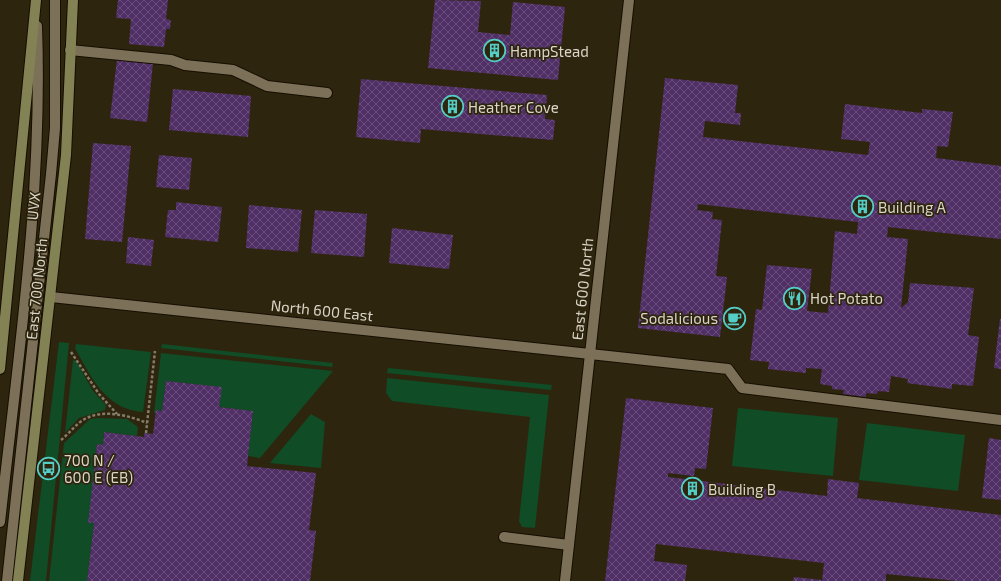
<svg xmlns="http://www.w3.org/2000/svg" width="1001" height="581" viewBox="0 0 1001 581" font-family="'Exo 2',sans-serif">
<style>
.grass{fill:#104c25}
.building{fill:url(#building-cross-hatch)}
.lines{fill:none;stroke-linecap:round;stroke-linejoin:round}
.lane-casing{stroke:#160e00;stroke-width:12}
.street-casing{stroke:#160e00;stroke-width:12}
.secondary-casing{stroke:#160e00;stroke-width:12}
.path{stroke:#847d6a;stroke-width:2.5;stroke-dasharray:3 2;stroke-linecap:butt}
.lane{stroke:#7c7158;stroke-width:10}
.street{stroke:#7c7158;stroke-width:10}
.secondary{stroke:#838254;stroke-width:10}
.labels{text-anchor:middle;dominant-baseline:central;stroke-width:3.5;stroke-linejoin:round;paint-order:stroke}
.poi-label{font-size:15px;fill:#dad5c7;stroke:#2e250e;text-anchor:start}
.street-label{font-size:15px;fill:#dad5c7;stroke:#2e250e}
</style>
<defs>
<pattern id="building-cross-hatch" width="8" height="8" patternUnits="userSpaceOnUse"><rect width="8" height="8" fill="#4f2f65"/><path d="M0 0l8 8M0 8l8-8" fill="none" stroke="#684c7a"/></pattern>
</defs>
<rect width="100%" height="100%" fill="#2e250e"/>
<path class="grass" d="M59,342L69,343L46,581H30Z
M76,344L151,352L143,412C106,410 91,377 75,348Z
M162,344L333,363L332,367L161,348Z
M161,353L333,371L260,458L248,456L253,411L219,407L221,387L166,381L162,411L156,410V413H154Z
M73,360L76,361L93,391L106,405L105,410L79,418L65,433Z
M388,368L552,385L551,390L387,373Z
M387,378L549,395L535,528L522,527L519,521L530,417L392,401L386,393Z
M738,408L838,418L833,476L732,466Z
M311,414L325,422L321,468L270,463Z
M98,418L127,419L138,427L137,436L104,432L103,445L97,444L89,523H94L87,581H49L64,443L90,419Z
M867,423L965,435L958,491L859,480Z"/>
<path class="building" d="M118,0H168L166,19L171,20L170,29H166L164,47L129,44L131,19L116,18Z
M435,0L481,1L478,32L510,35L513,2L565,7L558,80L428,68Z
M117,59L153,63L147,122L110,118Z
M665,78L738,85L735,113H741L740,125L705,121L703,137L868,155L870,142L841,139L845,104L922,113V109L953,112L948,147L937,146L936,158L1001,166V239L888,227L887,237L908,239L901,308L908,302L910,283L974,288L968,335L979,337L973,386L952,384V389L907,383L908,379L891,376L889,392L878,391L877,394L866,393V397L843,394L844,390L832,389V386L820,384L822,369L806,368V373L768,369L769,362L750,360L756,309L762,310L767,265L812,269L807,311L828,313L835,231L857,234L858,222L698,204L697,210L713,212L712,219L722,220L716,276L727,277L720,337L638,328Z
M361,79L547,95L545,119L555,120L553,140L421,129L420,143L356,137Z
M173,89L251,96L248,137L169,130Z
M93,143L131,146L122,242L85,239Z
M159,155L192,158L189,190L156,187Z
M176,202L222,207L218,242L165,237L168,210H176Z
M249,205L302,210L298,252L246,248Z
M315,210L367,214L364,257L311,253Z
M392,228L453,235L449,269L389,263Z
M128,237L154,240L151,266L126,263Z
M1000,319H1001V369L994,368Z
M166,381L222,387L219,407L253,411L247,466L316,473L309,530L316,531L310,581H87L94,523H88L97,444L103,445L104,432L144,437V433L153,434L156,410L162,411Z
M626,398L713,408L706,469L695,468L694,476L668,473V477L827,496L828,479L859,483L857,498L1001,515V581H958L886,574V581H822L824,563L656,544L654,561L687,565L685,581H605Z
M989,438L1001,440V500L982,498Z
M794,577L822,580L821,581H793Z"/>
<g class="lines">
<defs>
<path id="lane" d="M70,50L171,60L185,65L233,70L267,86L327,93
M590,354L728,369L742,388L1001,420
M0,522C18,357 43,192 37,26
M504,537L569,545
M7,581L51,174L55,128V0"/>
<path id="street" d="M51,297L590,354
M565,581L629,0"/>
<path id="secondary" d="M0,369L36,0
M18,581L66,155L73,0"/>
</defs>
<use href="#lane" class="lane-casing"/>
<use href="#street" class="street-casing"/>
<use href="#secondary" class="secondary-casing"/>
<path class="path" d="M71,352L99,394L117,414
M146,433L155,351
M61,440C70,433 77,422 87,418C105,409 130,416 147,423"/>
<use href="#lane" class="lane"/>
<use href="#street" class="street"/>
<use href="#secondary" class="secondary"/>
</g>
<defs>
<symbol id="building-ring" viewBox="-11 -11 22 22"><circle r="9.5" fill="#2e250e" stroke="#54cdc7" stroke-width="1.5"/><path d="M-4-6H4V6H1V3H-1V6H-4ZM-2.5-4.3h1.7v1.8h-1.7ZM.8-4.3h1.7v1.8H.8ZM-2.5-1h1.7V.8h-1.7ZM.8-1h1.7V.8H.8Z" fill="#54cdc7"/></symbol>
<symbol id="restaurant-ring" viewBox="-11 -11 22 22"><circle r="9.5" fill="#2e250e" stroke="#54cdc7" stroke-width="1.5"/><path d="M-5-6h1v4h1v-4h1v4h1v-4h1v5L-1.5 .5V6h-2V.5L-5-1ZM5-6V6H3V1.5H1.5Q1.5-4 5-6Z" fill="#54cdc7"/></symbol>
<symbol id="cafe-ring" viewBox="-11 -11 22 22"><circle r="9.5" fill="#2e250e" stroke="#54cdc7" stroke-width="1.5"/><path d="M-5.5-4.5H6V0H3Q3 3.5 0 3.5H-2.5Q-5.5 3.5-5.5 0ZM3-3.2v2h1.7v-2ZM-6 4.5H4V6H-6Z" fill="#54cdc7"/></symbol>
<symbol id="bus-ring" viewBox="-11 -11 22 22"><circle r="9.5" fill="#2e250e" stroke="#54cdc7" stroke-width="1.5"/><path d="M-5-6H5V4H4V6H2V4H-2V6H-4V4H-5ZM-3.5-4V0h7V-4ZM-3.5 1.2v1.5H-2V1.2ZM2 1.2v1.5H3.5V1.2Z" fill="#54cdc7"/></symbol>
</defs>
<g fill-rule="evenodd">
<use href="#building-ring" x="482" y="38" width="25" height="25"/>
<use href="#building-ring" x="440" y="94" width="25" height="25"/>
<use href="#building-ring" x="850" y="194" width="25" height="25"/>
<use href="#restaurant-ring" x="782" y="286" width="25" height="25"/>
<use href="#cafe-ring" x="722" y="306" width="25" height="25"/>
<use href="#bus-ring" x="36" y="456" width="25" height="25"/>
<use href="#building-ring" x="680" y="476" width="25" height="25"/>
</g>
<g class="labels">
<g class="poi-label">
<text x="510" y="51">HampStead</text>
<text x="468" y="107">Heather Cove</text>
<text x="878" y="207">Building A</text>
<text x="810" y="298">Hot Potato</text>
<text x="718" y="318" text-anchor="end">Sodalicious</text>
<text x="64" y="460">700 N /<tspan x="64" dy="17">600 E (EB)</tspan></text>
<text x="708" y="489">Building B</text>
</g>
<g class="street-label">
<text transform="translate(33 206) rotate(-84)">UVX</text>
<text transform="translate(36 289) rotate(-84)">East 700 North</text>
<text transform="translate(582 289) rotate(-84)">East 600 North</text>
<text transform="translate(322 310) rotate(6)">North 600 East</text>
</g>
</g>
</svg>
